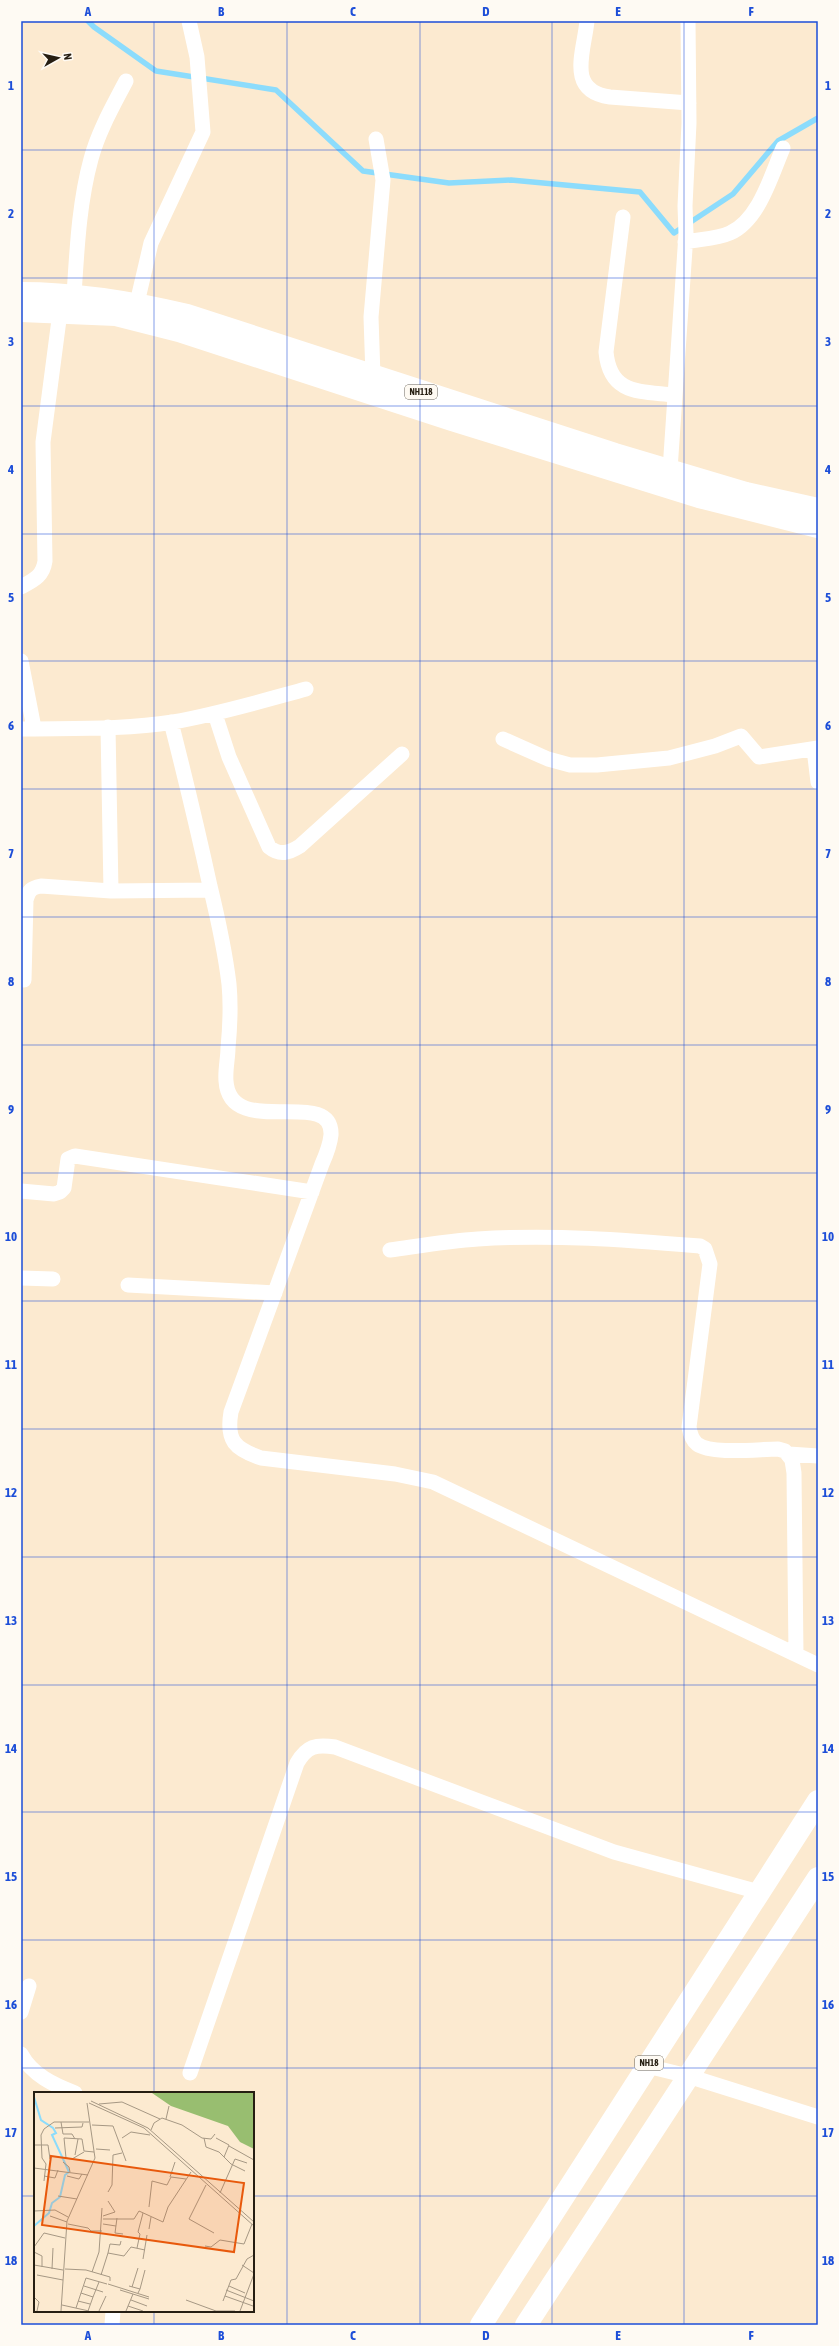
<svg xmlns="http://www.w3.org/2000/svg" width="839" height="2346" viewBox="0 0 839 2346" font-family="'Asap Condensed',sans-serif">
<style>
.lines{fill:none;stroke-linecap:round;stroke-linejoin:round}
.stream{stroke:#8cdcfc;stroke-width:5.5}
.minor{stroke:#fff;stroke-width:15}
.trunk{stroke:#fff;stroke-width:22}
.grid{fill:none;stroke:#1d4ed8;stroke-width:1;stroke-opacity:0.55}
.labels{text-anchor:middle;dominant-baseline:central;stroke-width:3.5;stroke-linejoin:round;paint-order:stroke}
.shield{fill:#fefaf3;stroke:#676056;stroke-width:1}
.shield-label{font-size:9px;font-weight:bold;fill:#261e12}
.inset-river{fill:none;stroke:#8cdcfc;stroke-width:2}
.inset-road{fill:none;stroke:#a69884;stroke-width:1}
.view{fill:#e8590c;fill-opacity:0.15;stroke:#e8590c;stroke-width:2}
.inset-edge{fill:none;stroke:#261e12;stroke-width:2}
.neatline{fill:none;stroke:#1d4ed8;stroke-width:1.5}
.grid-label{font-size:13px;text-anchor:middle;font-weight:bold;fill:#1d4ed8}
</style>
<rect width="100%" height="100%" fill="#fcead0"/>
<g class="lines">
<path class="stream" d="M88,21L94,27L156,71L276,90L363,171L449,183L511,180L640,192L674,233L733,194L778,141L818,118"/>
<path class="minor" d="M587,21C584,52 566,91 610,97L689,103
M623,217L606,352C610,395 640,391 674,395
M685,242C699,239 717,239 730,233C759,220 771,176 783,148
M74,295C77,249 79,203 91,159C98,132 113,106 126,81
M137,303L151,243L203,132L197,57L189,21
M373,376L371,317L383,180L376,139
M670,470L686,234L685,206L689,123L688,21
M21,587C34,580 43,576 45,561L43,442L60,312
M21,661L34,728
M215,714L229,757L269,847C280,856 289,853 300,846L402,754
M171,722C185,777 198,831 210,886C218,919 225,951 229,984C231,1005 230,1027 228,1048C228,1058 225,1070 226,1081C230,1141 333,1085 331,1135C330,1145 326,1155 322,1164L231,1412C226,1441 235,1449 261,1458L395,1474L433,1482L818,1665
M108,727L111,891
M21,729C71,728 123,730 173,722C218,714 262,701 306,689
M503,739L548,759L570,765H597L669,758L715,746L741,736L759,757L818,748
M814,749L818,782
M24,980L26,900C29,890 31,888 41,886L111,891L211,890
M21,1191L54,1194L60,1192L64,1188L68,1159L75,1156L312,1192
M390,1250C419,1246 448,1241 478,1239C552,1234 626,1240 700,1246L705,1249L710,1264L689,1427C690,1433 692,1440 697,1444C712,1455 759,1449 778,1449L785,1451L792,1460L794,1473L796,1654
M21,1278L53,1279
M128,1285L275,1293
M789,1454L818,1456
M21,2012L29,1986
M21,2054C32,2075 54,2085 75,2093
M647,2066L688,2076L818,2117
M190,2073L297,1763C307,1746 316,1744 335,1747L614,1852L759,1892
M112,2325L113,2311"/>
<path class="trunk" d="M21,293C78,293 132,302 187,315L615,454L746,493L818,509
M21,311L116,315L179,331L452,420L699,497L818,527
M481,2325L818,1801
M526,2325L818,1878"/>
</g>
<path class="grid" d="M154,21V2093M287,21V2325M420,21V2325M552,21V2325M684,21V2325M21,150H818M21,278H818M21,406H818M21,534H818M21,661H818M21,789H818M21,917H818M21,1045H818M21,1173H818M21,1301H818M21,1429H818M21,1557H818M21,1685H818M21,1812H818M21,1940H818M21,2068H818M21,2196H35M253,2196H818M154,2311V2325"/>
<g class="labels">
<g class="shield">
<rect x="405" y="385" width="32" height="14" rx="3"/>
<rect x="635" y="2056" width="28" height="14" rx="3"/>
</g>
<g class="shield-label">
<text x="421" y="392">NH118</text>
<text x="649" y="2063">NH18</text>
</g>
</g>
<g transform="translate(34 2092)">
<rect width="220" height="220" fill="#fcead0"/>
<path d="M118,1H220V57L206,50L194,34L137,14Z" fill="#98be70"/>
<path class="inset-river" d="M0,5L7,28L19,36L22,41L18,43L35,80L31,83L26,105L18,111L15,121L0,134"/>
<path class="inset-road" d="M57,9L114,36L220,130M55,11L110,36L220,134M65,12L88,10L126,27M132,27L135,14M27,30L29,42H38L41,47M58,33L79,34L92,69M21,36L48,35L49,31M117,38L120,31L128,26L148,33L168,46L177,47L181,42M88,46L97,40L116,43M170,46L172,55L185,60L197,72L211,79M182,46L195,53L190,65M0,53H14L16,67M195,54L220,68M62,57L76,58M50,60L38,67L32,66L30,46L48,47L50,59L60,60M41,63L44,47M29,70L35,75L36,80M0,76L54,83M10,84L21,86L24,78M33,84L45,87L48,82M136,85L141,70M10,89L12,72L8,66L7,43L10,37L20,30H55M172,93L155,127L180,141M74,100L78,93L79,63L88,61M186,101L201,67L213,71M24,104L43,107M115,115L118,89L133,93L137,85L152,87M0,119L21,118L34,125M16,124L33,130M69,124L81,120L74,109M83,126L81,141L89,142M69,127H100L105,119L129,130L134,115L157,80M34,132L54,136L57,139H68M69,132L82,134M115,137L117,125M171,154L177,155L186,148L210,152L218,132M0,155L10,141L31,146M103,156L106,142L104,140L109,121M0,160L8,164V175M74,161L76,152L86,153L87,149M109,167L113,143M0,173L29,178M208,173L220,181M18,177L19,156M31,177L52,178L76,185V189M58,180L65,160L68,116M3,183L29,188M67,183L74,161L90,164L97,155L111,158M74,192L115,205M50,194L69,200M95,194L106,197L104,201M195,194L211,201M98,195L104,176M106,197L111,178M86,198L115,207M192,198L220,209M47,201L59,205L65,190M191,204L219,214M0,205L5,210L3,219M97,208L113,214M152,208L182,219H201M44,209L56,212M189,209L197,188L202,187L213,167L220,163M28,213L55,219M94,214L109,219M42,216L52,186L73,192M27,219L33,129L61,66L53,11M54,219L59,205M65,219L72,204M92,219L99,202M206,219L220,182"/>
<path class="view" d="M17,64L210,91L200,160L8,133Z"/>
<rect width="220" height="220" class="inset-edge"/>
</g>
<rect width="839" height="2346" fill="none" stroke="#fefaf3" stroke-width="44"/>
<g transform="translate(58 58) rotate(82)" stroke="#fefaf3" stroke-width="3" paint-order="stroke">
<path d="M0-3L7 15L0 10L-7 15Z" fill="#261e12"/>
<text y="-6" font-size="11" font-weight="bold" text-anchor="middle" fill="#261e12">N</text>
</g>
<rect x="22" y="22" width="795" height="2302" class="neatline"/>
<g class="grid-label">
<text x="88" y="16">A</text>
<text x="221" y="16">B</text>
<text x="353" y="16">C</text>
<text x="486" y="16">D</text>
<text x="618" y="16">E</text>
<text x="751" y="16">F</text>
<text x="11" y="90">1</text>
<text x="828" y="90">1</text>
<text x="11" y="218">2</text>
<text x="828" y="218">2</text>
<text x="11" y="346">3</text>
<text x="828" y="346">3</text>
<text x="11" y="474">4</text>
<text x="828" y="474">4</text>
<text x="11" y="602">5</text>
<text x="828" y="602">5</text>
<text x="11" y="730">6</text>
<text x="828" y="730">6</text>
<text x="11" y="858">7</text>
<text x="828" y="858">7</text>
<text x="11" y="986">8</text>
<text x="828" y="986">8</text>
<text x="11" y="1114">9</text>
<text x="828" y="1114">9</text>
<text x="11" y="1241">10</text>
<text x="828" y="1241">10</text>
<text x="11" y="1369">11</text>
<text x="828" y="1369">11</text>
<text x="11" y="1497">12</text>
<text x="828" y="1497">12</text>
<text x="11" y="1625">13</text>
<text x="828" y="1625">13</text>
<text x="11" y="1753">14</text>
<text x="828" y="1753">14</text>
<text x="11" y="1881">15</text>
<text x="828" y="1881">15</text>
<text x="11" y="2009">16</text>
<text x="828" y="2009">16</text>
<text x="11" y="2137">17</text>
<text x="828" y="2137">17</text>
<text x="11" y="2265">18</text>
<text x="828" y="2265">18</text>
<text x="88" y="2340">A</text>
<text x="221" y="2340">B</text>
<text x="353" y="2340">C</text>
<text x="486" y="2340">D</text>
<text x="618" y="2340">E</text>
<text x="751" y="2340">F</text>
</g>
</svg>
